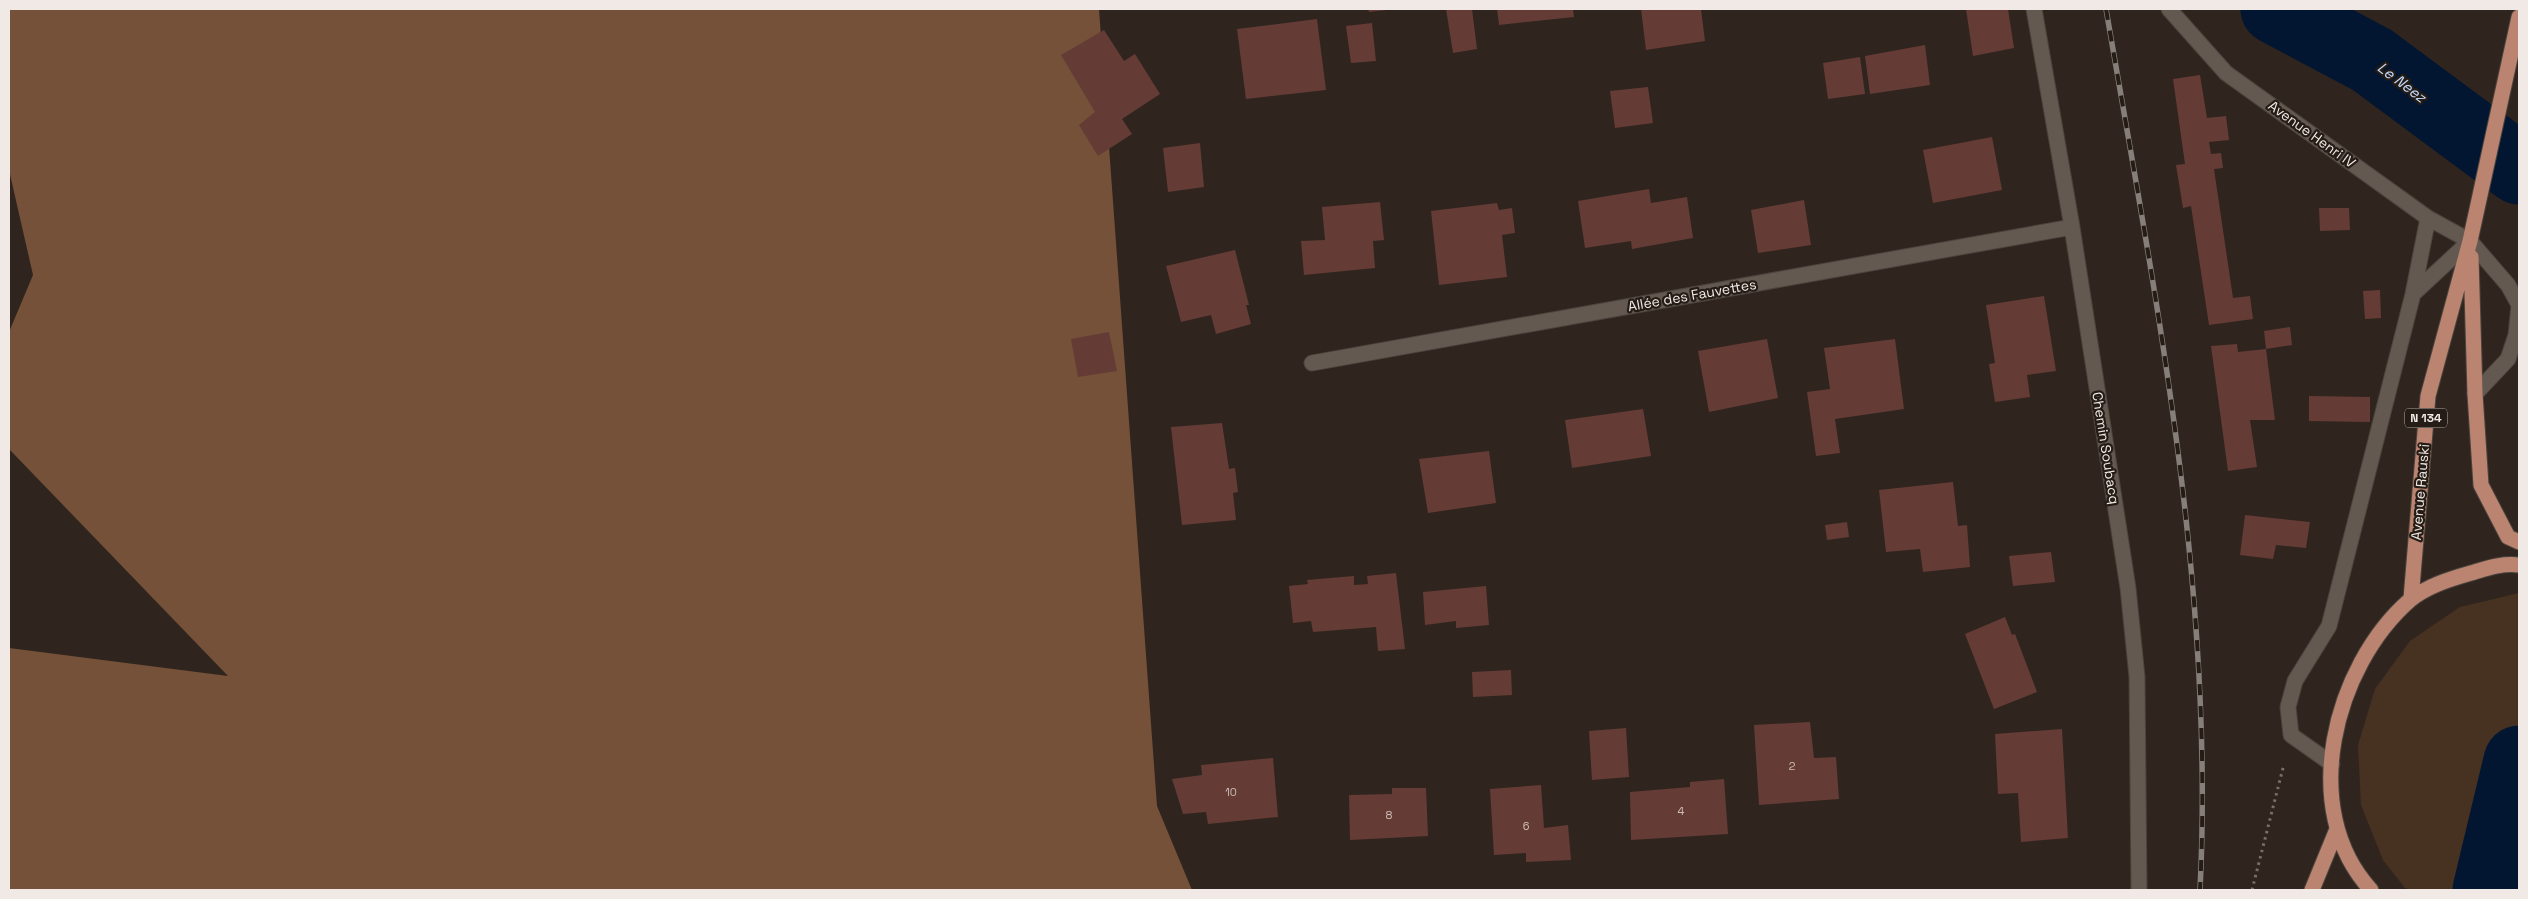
<svg xmlns="http://www.w3.org/2000/svg" width="2528" height="899" viewBox="0 0 2528 899" font-family="'Space Grotesk',sans-serif">
<style>
.green{fill:#473121}
.forest{fill:#745138}
.lines{fill:none;stroke-linecap:round;stroke-linejoin:round}
.river{stroke:#031631;stroke-width:71}
.building{fill:#653b36}
.minor-casing{stroke:#4b433d;stroke-width:17}
.major-casing{stroke:#4b433d;stroke-width:17}
.path{stroke:#776e68;stroke-width:3;stroke-dasharray:2.5 4;stroke-linecap:butt}
.minor{stroke:#645951;stroke-width:15}
.major{stroke:#ba8471;stroke-width:15}
.rail-casing{stroke:#867e78;stroke-width:5.5}
.rail{stroke:#251c15;stroke-width:4;stroke-dasharray:11;stroke-linecap:butt}
.labels{text-anchor:middle;dominant-baseline:central;stroke-width:4.5;stroke-linejoin:round;paint-order:stroke}
.number-label{font-size:11px;fill:#cdbeb9}
.shield{fill:#251c15;stroke:#b3aca7;stroke-width:1}
.shield-label{font-size:12px;font-weight:bold;fill:#f0e9e5}
.street-label{font-size:14px;fill:#f0e9e5;stroke:#251c15}
.water-label{font-size:15px;font-style:italic;fill:#c1d9fc;stroke:#251c15}
</style>
<rect width="100%" height="100%" fill="#2f251e"/>
<path class="green" d="M2519,593V890H2411L2405,888L2383,860L2361,805L2358,745L2375,689L2410,641L2460,607Z"/>
<path class="forest" d="M9,9H1099L1157,806L1192,890H9V648L228,676L9,449V332L33,275L9,170Z"/>
<g class="lines">
<path class="river" d="M2276,9L2372,60L2519,169
M2488,890L2519,761"/>
</g>
<path class="building" d="M1368,9H1387V10L1369,12Z
M1446,9H1472L1477,49L1453,53Z
M1497,9H1573L1574,17L1499,25Z
M1641,9H1701L1705,41L1646,50Z
M1966,9H2008L2014,48L1973,56Z
M1317,19L1326,90L1246,99L1237,29Z
M1372,23L1376,61L1351,63L1346,26Z
M1104,30L1124,61L1135,54L1160,94L1122,119L1132,134L1098,156L1079,125L1095,112L1061,55Z
M1925,45L1930,85L1870,94L1865,56Z
M1860,57L1865,94L1828,99L1823,63Z
M2200,75L2207,118L2226,116L2229,140L2209,142L2211,154L2221,153L2223,168L2214,169L2233,298L2250,296L2253,319L2209,325L2191,206L2183,208L2176,165L2185,164L2173,79Z
M1648,87L1653,123L1615,128L1610,91Z
M1992,137L2002,190L1933,203L1923,150Z
M1200,143L1204,187L1168,192L1163,148Z
M1649,189L1651,203L1687,197L1693,238L1632,249L1631,241L1585,248L1578,201Z
M1804,200L1811,245L1758,253L1751,210Z
M1380,202L1384,240L1373,241L1375,268L1304,275L1301,241L1325,240L1322,207Z
M1497,203L1499,210L1512,208L1515,233L1502,235L1507,277L1439,285L1431,211Z
M2319,208H2349L2350,230L2320,231Z
M1235,250L1249,305H1246L1251,324L1216,334L1211,315L1181,322L1166,266Z
M2380,290L2381,318L2365,319L2363,291Z
M2044,296L2056,371L2027,375L2030,397L1995,402L1989,364L1995,363L1986,305Z
M2290,327L2292,345L2266,349L2264,331Z
M1109,332L1117,371L1078,377L1071,339Z
M1767,339L1778,398L1709,412L1698,351Z
M1895,339L1904,409L1835,419L1840,453L1816,456L1807,392L1830,389L1824,348Z
M2237,344L2238,352L2266,349L2275,420H2250L2257,467L2228,471L2211,346Z
M2309,396L2370,397V422L2309,421Z
M1643,409L1651,456L1572,468L1565,420Z
M1222,423L1229,469L1235,468L1238,492L1233,493L1236,520L1182,525L1171,427Z
M1489,451L1496,503L1428,513L1419,459Z
M1953,482L1958,526L1967,525L1970,567L1923,572L1920,549L1886,552L1879,490Z
M2245,515L2310,522L2306,548L2276,545L2273,559L2240,555Z
M1847,522L1849,537L1827,540L1825,525Z
M2051,552L2055,582L2013,586L2009,556Z
M1396,573L1405,649L1378,651L1376,627L1313,632L1311,621L1293,623L1289,586L1308,584L1307,580L1354,576V585L1368,584L1367,576Z
M1486,586L1489,625L1456,628V621L1425,625L1423,592Z
M2005,617L2012,635L2015,634L2037,692L1994,709L1965,634Z
M1511,670L1512,695L1473,697L1472,672Z
M1810,722L1814,758L1836,757L1839,799L1759,805L1754,725Z
M1626,728L1629,777L1592,780L1589,731Z
M2062,729L2068,838L2021,842L2018,793L1998,794L1995,734Z
M1273,758L1278,817L1208,824L1206,812L1183,814L1172,779L1202,775L1201,765Z
M1724,779L1728,834L1631,840L1630,792L1690,787V782Z
M1541,785L1544,828L1568,825L1571,860L1526,862V853L1494,855L1490,789Z
M1392,788H1426L1428,836L1350,840L1349,795L1392,794Z"/>
<g class="lines">
<defs>
<path id="minor" d="M2034,9L2072,227L2128,588L2137,677L2139,890
M2169,9L2226,73L2428,218L2470,241L2508,285L2519,305L2516,335L2508,359L2475,394
M2413,294L2470,241
M1312,363L2072,227
M2332,764L2291,735L2288,707L2295,681L2329,626L2413,294L2428,218"/>
<path id="major" d="M2471,257L2475,394L2481,485L2508,537L2519,542
M2411,599L2428,396L2470,241L2519,17
M2312,890L2337,829
M2371,890C2297,810 2334,666 2410,600C2427,586 2450,579 2471,573C2488,568 2502,563 2519,565"/>
</defs>
<use href="#minor" class="minor-casing"/>
<use href="#major" class="major-casing"/>
<path class="path" d="M2252,890L2284,764"/>
<use href="#minor" class="minor"/>
<use href="#major" class="major"/>
<defs>
<path id="rail" d="M2106,9C2156,300 2215,593 2200,890"/>
</defs>
<use href="#rail" class="rail-casing"/>
<use href="#rail" class="rail"/>
</g>
<g class="labels">
<g class="number-label">
<text x="1792" y="766">2</text>
<text x="1231" y="792">10</text>
<text x="1681" y="811">4</text>
<text x="1389" y="815">8</text>
<text x="1526" y="826">6</text>
</g>
<rect class="shield" x="2405" y="408.5" width="42" height="19" rx="4"/>
<g class="shield-label">
<text x="2426" y="418">N 134</text>
</g>
<g class="street-label">
<text transform="translate(2312 134) rotate(36)">Avenue Henri IV</text>
<text transform="translate(1692 295) rotate(-10)">Allée des Fauvettes</text>
<text transform="translate(2106 448) rotate(81)">Chemin Soubacq</text>
<text transform="translate(2420 492) rotate(-85)">Avenue Rauski</text>
</g>
<g class="water-label">
<text transform="translate(2402 82) rotate(37)">Le Neez</text>
</g>
</g>
<rect width="2528" height="899" fill="none" stroke="#f0e9e5" stroke-width="20"/>
</svg>
